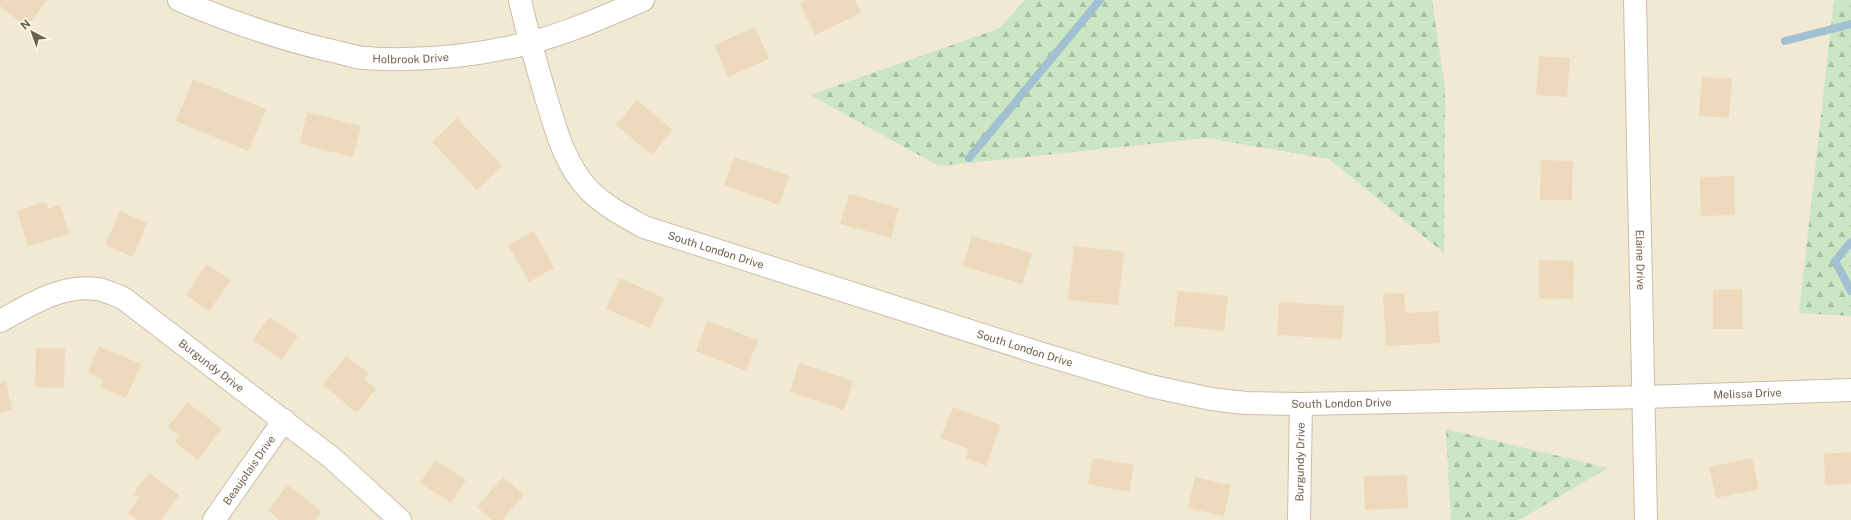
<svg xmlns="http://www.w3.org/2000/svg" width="1851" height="520" viewBox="0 0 1851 520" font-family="'Public Sans',sans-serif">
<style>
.residential{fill:#f1e9d2}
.forest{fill:url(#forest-firs)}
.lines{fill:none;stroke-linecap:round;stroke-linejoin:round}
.stream{stroke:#a1c1d3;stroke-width:8}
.building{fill:#eddabd}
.street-casing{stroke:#cabfab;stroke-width:24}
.street{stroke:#fff;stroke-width:22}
.labels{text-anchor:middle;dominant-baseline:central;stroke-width:3;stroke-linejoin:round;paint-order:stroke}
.street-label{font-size:11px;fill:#70604b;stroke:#fdfae9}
</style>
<defs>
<pattern id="forest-firs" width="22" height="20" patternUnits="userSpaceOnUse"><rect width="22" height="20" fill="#cae6c3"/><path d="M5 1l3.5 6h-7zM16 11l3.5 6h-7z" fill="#a8bea0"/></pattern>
</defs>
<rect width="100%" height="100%" fill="#faf6e3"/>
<path class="residential" d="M0,0H1851V520H0Z"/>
<path class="forest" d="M1025,0H1432L1445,88L1444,253L1329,159L1207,138L939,166L810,95L1000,28Z
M1834,0H1851V316L1799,313Z
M1446,429L1608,468L1519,520H1451Z"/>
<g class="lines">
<path class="stream" d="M1785,41L1851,24
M969,158L1100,0
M1851,242L1835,261L1851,291"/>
</g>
<path class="building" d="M0,0H47L26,27L0,6Z
M807,0H855L861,13L815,35L800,3Z
M755,27L769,59L728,77L714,45Z
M1539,56L1570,58L1567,97L1536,95Z
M1702,77L1732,79L1729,118L1699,116Z
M193,79L266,109L248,151L176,121Z
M637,100L673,130L652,155L616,125Z
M307,112L361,126L353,157L300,144Z
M457,118L502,166L477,190L432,142Z
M734,157L789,176L779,205L724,185Z
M1541,160L1573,161L1572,200H1540Z
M1734,176L1735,215L1701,216L1700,177Z
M849,194L899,208L891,238L840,224Z
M46,202L48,209L60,205L69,234L28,246L17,211Z
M120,211L147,223L133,257L105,245Z
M534,231L554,268L529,282L508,245Z
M972,236L1032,253L1022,284L963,266Z
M1074,246L1124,252L1118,305L1068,300Z
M1539,260L1574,261L1573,299L1539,298Z
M207,264L231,280L209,311L186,295Z
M620,278L664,298L650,328L606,309Z
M1742,289L1743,329H1713V290Z
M1178,291L1228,296L1224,331L1174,326Z
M1404,293L1405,313L1438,311L1440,343L1386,346L1383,294Z
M1279,302L1344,306L1342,339L1277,335Z
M269,317L298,336L282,360L253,340Z
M707,321L758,340L746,371L696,351Z
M99,346L141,364L126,398L100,387L103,380L88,372Z
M36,348H65L64,388L35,387Z
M346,356L369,373L364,379L376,389L357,413L323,385Z
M799,363L853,381L844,410L790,392Z
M6,381L12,410L0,413V383Z
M187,402L222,429L198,460L175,442L179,436L168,427Z
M953,407L1001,425L986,466L966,458L969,449L940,438Z
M1851,452V484L1825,485L1824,454Z
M1093,458L1134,465L1129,492L1088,484Z
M1752,458L1759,489L1716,498L1709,467Z
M435,460L466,480L451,503L420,483Z
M149,473L179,495L161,520H138L128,513L139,498L133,494Z
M1407,475L1408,508L1365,510L1364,476Z
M503,477L524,495L502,520H492L477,507Z
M1195,477L1231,485L1224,516L1188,508Z
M288,485L322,512L315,520H279L268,510Z"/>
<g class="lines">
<defs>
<g id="street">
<path id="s1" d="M179,0C228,21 277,38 328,50C340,52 352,57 364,58C419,62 476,56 529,43C568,33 606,16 643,0"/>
<path id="s2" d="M520,0C527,32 536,63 545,94C555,127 564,164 589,190C605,206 624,216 644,227L1039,353L1150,386L1211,399L1245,403L1301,404L1644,397L1851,390"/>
<path id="s3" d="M1635,0L1646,520"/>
<path id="s4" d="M0,321C30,305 61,284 97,289C105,290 115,295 123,298L332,458L400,520"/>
<path id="s5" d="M214,520L284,420"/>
<path id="s6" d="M1299,520L1301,404"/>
</g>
</defs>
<use href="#street" class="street-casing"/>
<use href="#street" class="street"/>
</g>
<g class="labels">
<g class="street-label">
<text stroke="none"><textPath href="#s1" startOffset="241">Holbrook Drive</textPath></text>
<text stroke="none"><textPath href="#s2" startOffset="346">South London Drive</textPath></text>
<text stroke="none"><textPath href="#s3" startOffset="260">Elaine Drive</textPath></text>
<text stroke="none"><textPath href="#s2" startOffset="670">South London Drive</textPath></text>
<text stroke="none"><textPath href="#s4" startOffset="243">Burgundy Drive</textPath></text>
<text stroke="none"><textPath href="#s2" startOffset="1400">Melissa Drive</textPath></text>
<text stroke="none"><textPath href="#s2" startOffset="994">South London Drive</textPath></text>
<text stroke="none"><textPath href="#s6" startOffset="58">Burgundy Drive</textPath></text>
<text stroke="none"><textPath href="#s5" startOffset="61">Beaujolais Drive</textPath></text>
</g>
</g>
<g transform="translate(32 32) rotate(319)" stroke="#fdfae9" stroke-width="3" paint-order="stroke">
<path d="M0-3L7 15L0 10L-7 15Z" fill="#70604b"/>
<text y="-6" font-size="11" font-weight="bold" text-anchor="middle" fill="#70604b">N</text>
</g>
</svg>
